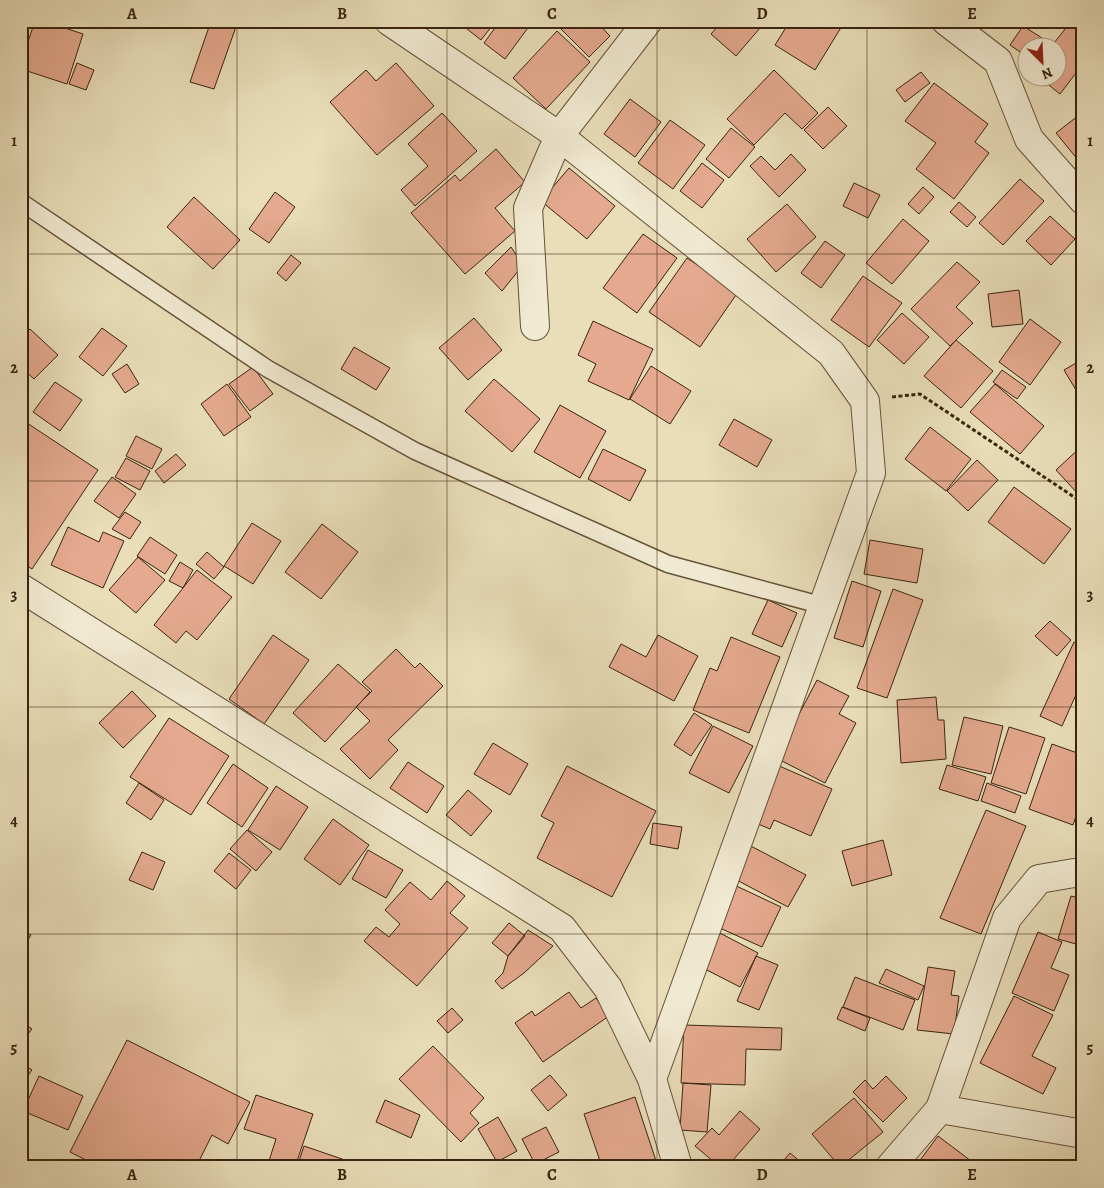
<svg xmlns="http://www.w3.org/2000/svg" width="1104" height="1188" viewBox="0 0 1104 1188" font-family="Alegreya,serif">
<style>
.building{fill:#e4a98e;stroke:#3a2410}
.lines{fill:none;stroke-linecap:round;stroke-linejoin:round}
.lane-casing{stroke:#66523a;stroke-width:19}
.street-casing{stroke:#66523a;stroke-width:30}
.path{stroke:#3a2410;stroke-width:3;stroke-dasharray:4 2.5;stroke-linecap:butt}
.lane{stroke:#f1ead2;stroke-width:16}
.street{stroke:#f1ead2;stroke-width:28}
.grid{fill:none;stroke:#3a2410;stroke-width:1;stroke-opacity:0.55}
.neatline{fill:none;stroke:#3a2410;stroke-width:2}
.grid-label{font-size:16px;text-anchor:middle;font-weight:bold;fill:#3a2410}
</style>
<rect width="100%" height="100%" fill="#e9deb9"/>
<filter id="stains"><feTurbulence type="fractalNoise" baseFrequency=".004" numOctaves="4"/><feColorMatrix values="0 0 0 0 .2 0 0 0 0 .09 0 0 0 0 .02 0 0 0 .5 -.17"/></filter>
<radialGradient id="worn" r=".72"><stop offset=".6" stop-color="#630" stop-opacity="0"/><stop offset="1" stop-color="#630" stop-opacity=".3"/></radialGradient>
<path class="building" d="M35,21H44L83,34L67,84L21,69V62Z
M211,21H238L214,89L190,82Z
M457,21H496L481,40Z
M500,21H533L505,59L484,43Z
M567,21H596L610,36L589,57L560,28Z
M717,21H766L736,56L711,34L720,24Z
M790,21H845L815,70L775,45Z
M1066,21H1083V30Z
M1069,24L1083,35V78L1076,73L1060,94L1040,78H1056V48H1050Z
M1023,26L1050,43L1047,48H1026V56L1010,45Z
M557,31L590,62L546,109L513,78Z
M77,63L94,70L86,90L69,84Z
M396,63L434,106L377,155L330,102L366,70L376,81Z
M774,70L818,113L802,129L785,113L754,145L727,119Z
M921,72L930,83L905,102L896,90Z
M934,83L988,124L975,142L989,153L954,199L916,169L936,143L905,121Z
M630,99L661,122L635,157L604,134Z
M828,107L847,126L823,149L804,130Z
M1083,112V166L1056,133Z
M442,113L477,151L415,206L401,190L428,166L408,144Z
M670,120L705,145L673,189L638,163Z
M731,128L755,147L729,178L706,159Z
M496,149L525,182L495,208L515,231L465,274L411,213L455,175L460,181Z
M791,154L806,170L779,197L750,166L761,156L775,170Z
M702,163L724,180L702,208L680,191Z
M569,168L615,206L587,239L541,201Z
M1020,179L1044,201L1003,245L979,223Z
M854,183L880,195L868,218L843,206Z
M923,187L934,197L919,214L908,204Z
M275,192L295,207L269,243L249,229Z
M194,197L240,240L213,269L167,227Z
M959,202L976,217L967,227L950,212Z
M787,204L816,237L776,272L747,239Z
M1050,216L1075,239L1051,265L1026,241Z
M903,219L929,241L892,284L866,263Z
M643,234L677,258L637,313L603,288Z
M825,241L845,255L821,288L801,273Z
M511,247L523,265L502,291L485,273Z
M291,255L301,263L286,281L277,273Z
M687,258L738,292L700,347L649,312Z
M1083,259V273L1076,267Z
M957,262L980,282L956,307L973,323L950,346L911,309Z
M863,276L902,303L869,347L831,320Z
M1083,285V298L1076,292Z
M1019,290L1023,324L992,327L988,294Z
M902,313L929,337L904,364L877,340Z
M474,318L502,350L468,380L439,348Z
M1030,319L1061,342L1030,385L999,362Z
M593,321L653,349L629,400L588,381L596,364L578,355Z
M102,328L127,346L103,376L79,357Z
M30,329L58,355L34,379L21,367V338Z
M956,340L993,371L961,408L924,376Z
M354,347L390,368L376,390L341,369Z
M1083,359V386L1076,390L1064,370Z
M127,364L139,384L125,393L112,374Z
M651,366L691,391L670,424L630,399Z
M253,367L273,394L250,411L229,384Z
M1002,370L1026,387L1017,399L993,382Z
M494,379L540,419L512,452L465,411Z
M55,382L82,400L60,431L33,412Z
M227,384L251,417L224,436L201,404Z
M995,384L1044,426L1020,454L970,412Z
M560,405L606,431L580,478L534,452Z
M21,419L98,470L32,569L21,562Z
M734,419L772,440L757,467L719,445Z
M930,427L971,459L946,491L905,459Z
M136,436L162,449L152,469L126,456Z
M1083,445V491L1079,495L1056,470Z
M603,449L646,470L630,501L588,479Z
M176,454L186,465L164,483L155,471Z
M126,458L150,471L140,490L115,477Z
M977,460L998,480L968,511L947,491Z
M112,477L136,494L119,518L94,501Z
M1014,487L1071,529L1044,564L988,522Z
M125,512L141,522L130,539L112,529Z
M252,523L281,541L253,584L224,566Z
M322,524L358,552L321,599L285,572Z
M68,527L99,542L103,532L124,541L103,588L51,565Z
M150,537L177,555L165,574L137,556Z
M870,540L923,549L917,583L864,574Z
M207,552L224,567L214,579L196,564Z
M138,557L165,580L136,613L109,590Z
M180,562L193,570L183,588L169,581Z
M197,570L232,597L197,640L186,631L176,643L154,625Z
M852,581L881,591L863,647L834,638Z
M893,589L923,600L887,698L857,688Z
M768,600L797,613L782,647L752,634Z
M1050,621L1071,640L1057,656L1035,636Z
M273,635L309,660L264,724L229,699Z
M658,635L698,656L674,701L609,667L621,644L646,657Z
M731,637L780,657L749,733L693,710L710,668L717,671Z
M1074,642L1083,646V679L1062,726L1040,716Z
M396,649L415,668L420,663L443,686L388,740L398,750L370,779L340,749L370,721L356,707L372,691L362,682Z
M338,664L370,692L325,742L293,713Z
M817,680L849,696L839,714L856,723L825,783L776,758Z
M132,691L156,716L123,748L99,723Z
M936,697L938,720H944L946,759L901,763L897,700Z
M694,713L712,725L691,756L674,745Z
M964,717L1003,726L991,774L952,765Z
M169,718L229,756L191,815L130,777Z
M713,726L753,746L729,793L689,773Z
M1009,727L1045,738L1026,794L991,783Z
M493,743L528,764L510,795L474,774Z
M1052,744L1083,755V796L1073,825L1029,809Z
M408,762L444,786L427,813L390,788Z
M233,764L268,788L242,827L207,803Z
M777,765L832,789L811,836L774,820L770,829L751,821Z
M947,765L986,777L978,801L939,789Z
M567,766L656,811L612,897L537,858L554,823L541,816Z
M139,783L164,800L151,820L126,803Z
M987,783L1021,796L1015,813L981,801Z
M276,786L308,807L280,850L248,830Z
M468,790L492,811L471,836L446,815Z
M986,810L1026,826L981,934L940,918Z
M333,819L369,845L340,885L304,859Z
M653,823L682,827L678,849L650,844Z
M247,830L272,852L256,871L230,849Z
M883,840L892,875L852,886L842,851Z
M747,844L806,875L788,907L729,876Z
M368,850L403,870L386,898L352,879Z
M142,852L165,862L153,890L129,880Z
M229,853L251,870L236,889L214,871Z
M447,881L465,896L450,913L468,928L417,986L364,941L376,927L389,937L400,924L385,910L410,882L431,900Z
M730,883L781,907L762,947L711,924Z
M1071,896L1083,899V946L1058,939Z
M509,923L525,936L508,956L492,943Z
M21,930L31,935L21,951Z
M528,930L553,946L524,973L502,989L495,981L503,973L508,956Z
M718,932L758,953L740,987L701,967Z
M1038,932L1062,942L1051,968L1069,975L1054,1011L1012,993Z
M756,956L778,965L759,1010L737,1001Z
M928,967L955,971L951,995L959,996L954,1034L917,1030Z
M886,969L924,986L918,1000L879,983Z
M855,977L915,1000L903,1030L843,1007Z
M569,992L581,1008L596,998L609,1016L543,1062L515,1023L532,1011L535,1016Z
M1014,996L1053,1015L1032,1056L1056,1068L1043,1094L980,1063Z
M842,1007L870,1018L865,1031L837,1019Z
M452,1008L463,1020L448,1033L437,1021Z
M21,1021L32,1029L21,1043Z
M684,1025L782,1028L781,1050L746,1049L745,1085L681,1083Z
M127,1040L250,1102L228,1144L212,1135L196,1167H100L70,1152Z
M433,1046L484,1098L470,1113L479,1123L461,1142L399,1079Z
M21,1063L32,1070L21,1085Z
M550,1075L567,1095L548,1111L531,1090Z
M39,1076L83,1096L68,1130L23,1111Z
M886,1076L907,1098L883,1122L853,1092L865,1080L873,1089Z
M683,1083L711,1085L707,1132L680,1130Z
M256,1095L313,1114L295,1167H267L276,1139L244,1129Z
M635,1097L658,1167H602L584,1114Z
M854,1098L883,1132L840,1167L812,1134Z
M385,1100L420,1115L411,1138L376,1122Z
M740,1111L760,1129L727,1167H720L695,1146L712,1128L719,1135Z
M498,1117L517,1151L497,1162L478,1129Z
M546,1127L559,1152L535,1164L522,1139Z
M938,1136L979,1167H915Z
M304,1146L345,1160L343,1167H297Z
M790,1153L807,1167H778Z"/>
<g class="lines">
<defs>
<path id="lane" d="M21,202L268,369L415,451L668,564L824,606"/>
<path id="street" d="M389,21L559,136L831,353L865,401L871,473L652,1079
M946,21L998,61L1029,139L1083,200
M535,326L528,208L559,136L648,21
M21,588L562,928L608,988L652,1079L678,1167
M940,1109L1083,1134
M890,1167L940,1109L1007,918L1039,879L1074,873L1083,874"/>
</defs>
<use href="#lane" class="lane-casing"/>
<use href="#street" class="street-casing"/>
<path class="path" d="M892,397L920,394L1083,503"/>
<use href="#lane" class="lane"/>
<use href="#street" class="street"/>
</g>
<path class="grid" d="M237,21V1167M447,21V1167M657,21V1167M867,21V1167M21,254H1083M21,481H1083M21,707H1083M21,934H1083"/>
<rect width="1104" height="1188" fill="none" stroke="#e9deb9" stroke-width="55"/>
<g transform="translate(1042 62) rotate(156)"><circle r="24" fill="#f1ead2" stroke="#a89b84"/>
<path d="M0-4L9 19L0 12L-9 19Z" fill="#8f2418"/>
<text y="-8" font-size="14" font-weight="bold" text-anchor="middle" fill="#3a2410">N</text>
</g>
<rect x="28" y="28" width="1048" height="1132" class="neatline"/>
<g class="grid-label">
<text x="132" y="19">A</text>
<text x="342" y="19">B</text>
<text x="552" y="19">C</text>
<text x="762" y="19">D</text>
<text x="972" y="19">E</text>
<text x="14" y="146">1</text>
<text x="1090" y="146">1</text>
<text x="14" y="373">2</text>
<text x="1090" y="373">2</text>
<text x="14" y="600">3</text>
<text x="1090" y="600">3</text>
<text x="14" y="826">4</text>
<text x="1090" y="826">4</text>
<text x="14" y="1053">5</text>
<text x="1090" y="1053">5</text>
<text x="132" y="1180">A</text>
<text x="342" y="1180">B</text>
<text x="552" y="1180">C</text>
<text x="762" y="1180">D</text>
<text x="972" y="1180">E</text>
</g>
<rect width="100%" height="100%" filter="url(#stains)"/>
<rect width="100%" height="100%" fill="url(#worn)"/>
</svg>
